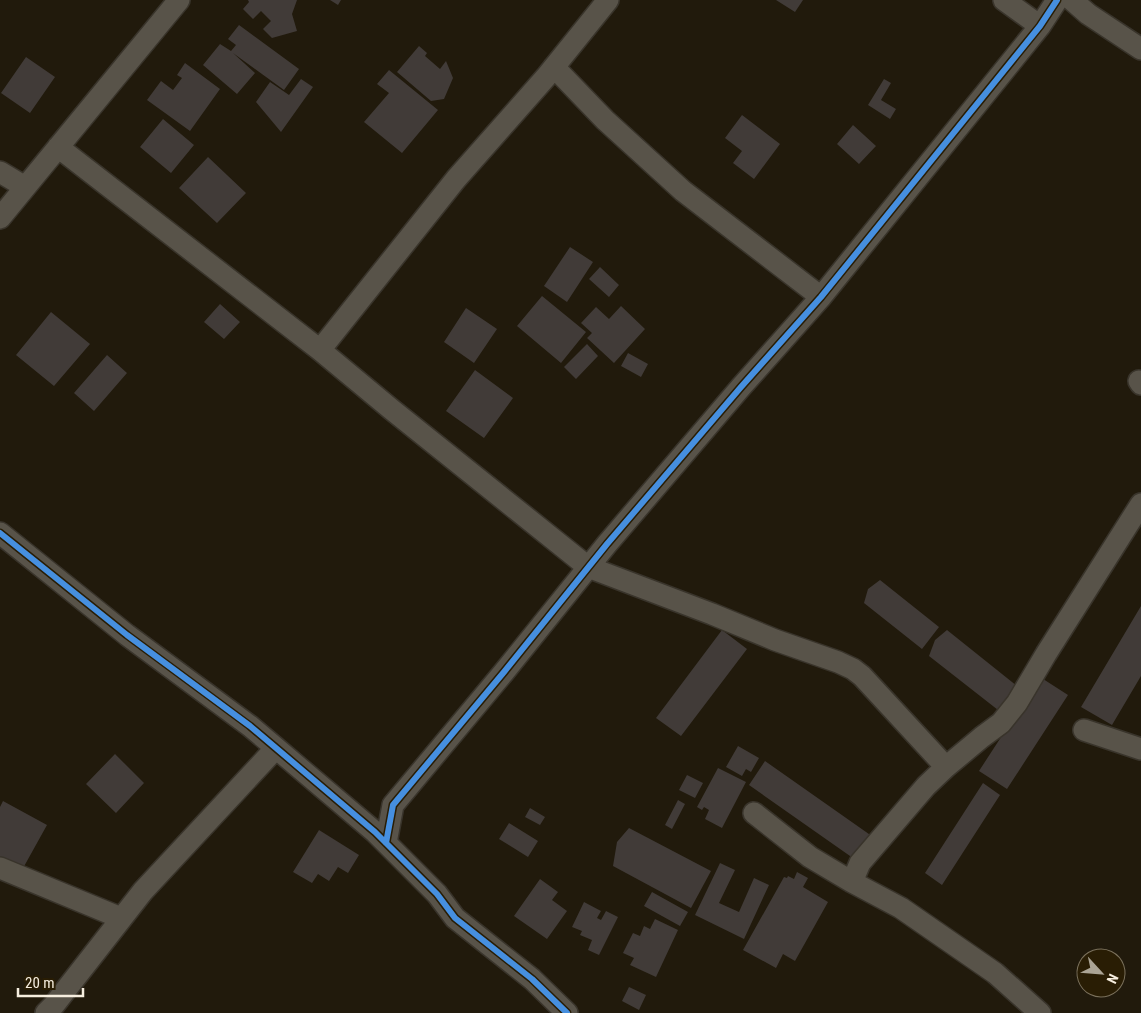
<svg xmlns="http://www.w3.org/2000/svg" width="1141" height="1013" viewBox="0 0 1141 1013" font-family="'Roboto Condensed',sans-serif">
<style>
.building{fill:#413b38}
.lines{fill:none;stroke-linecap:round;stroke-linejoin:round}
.minor-casing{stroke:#39342b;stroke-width:24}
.minor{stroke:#585349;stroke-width:21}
.cycleway-casing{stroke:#291d04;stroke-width:9}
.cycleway{stroke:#468fdf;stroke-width:6}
</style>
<rect width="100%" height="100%" fill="#211a0c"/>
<path class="building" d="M248,0H297L292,14L297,31L272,38L263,29L271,21L261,11L253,19L243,9L249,2Z
M330,0H341L338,5Z
M776,0H803L795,12Z
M239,25L299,69L284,90L233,53L255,73L237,94L203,65L220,44L231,51L236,45L228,39Z
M419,46L427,53L425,56L440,69L446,61L453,78L444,99L431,101L397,72Z
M26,57L55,77L30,113L1,93Z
M185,63L220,89L190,131L147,100L161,81L173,90L182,78L177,75Z
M389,70L438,110L402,153L364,122L389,93L377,84Z
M301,79L313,87L281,132L256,102L270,82L289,95Z
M884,79L891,83L881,100L896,109L890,119L868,105Z
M742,115L780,144L754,179L733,163L742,151L725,138Z
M163,119L194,145L171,173L140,147Z
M853,125L876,146L859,164L837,144Z
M208,157L246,193L217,223L179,188Z
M570,247L593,262L567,302L544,286Z
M600,267L619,285L609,297L589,279Z
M542,296L586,332L561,363L517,326Z
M220,304L240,322L224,339L204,322Z
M621,306L645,329L614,363L587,338L592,333L581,323L596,307L609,319Z
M466,308L497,329L474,363L444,342Z
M51,312L90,344L54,386L16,355Z
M587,344L598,356L576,379L564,367Z
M628,353L648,364L641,377L621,366Z
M107,355L127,373L94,411L74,393Z
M475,370L513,398L484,438L446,411Z
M880,580L939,627L922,649L864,603L868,589Z
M1141,606V676L1112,725L1081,707Z
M722,630L747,649L681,736L656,718Z
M947,630L1017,686L998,710L929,656L935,640Z
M1040,677L1068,695L1007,789L979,771Z
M738,746L759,758L751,772L746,769L742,776L726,767Z
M115,754L144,783L116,813L86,784Z
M765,761L876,839L860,863L749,785Z
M718,768L746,782L722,828L705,819L709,810L704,807L702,810L697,807Z
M687,775L703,783L695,798L679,790Z
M983,783L1000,795L942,885L925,873Z
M678,800L685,804L672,829L665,825Z
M3,801L47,825L22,870L0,858V807Z
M530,808L545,817L540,825L525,817Z
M509,823L538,841L528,857L499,839Z
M629,828L711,871L691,908L613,866L617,842Z
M319,830L359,855L348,873L338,867L329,881L318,874L312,883L293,872Z
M720,863L735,870L719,903L739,912L754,878L769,885L744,939L695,915Z
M797,872L808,878L803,887L828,902L795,961L783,954L776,968L743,950L784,877L787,878L788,876L794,879Z
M540,879L558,892L552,900L567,911L547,939L514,916Z
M652,892L688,912L680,926L644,906Z
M584,902L601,911L597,918L601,920L606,911L618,917L599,955L588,950L592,940L580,935L582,931L572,927Z
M655,919L678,930L656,977L630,965L634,958L623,953L633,933L640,936L644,926L650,929Z
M629,987L646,995L639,1010L622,1001Z"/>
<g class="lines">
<defs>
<path id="minor" d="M1004,0L1040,26
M1072,0L1088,14L1141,49
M554,67L605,120L683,191L821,297
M58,147L320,350L391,409L588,567L712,614L775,640L838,662L853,669L862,676L946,767
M0,172L25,187
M0,218L179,0
M320,350L456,179L546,77L608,0
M1139,381L1141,384
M0,533L127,635L250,726L276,748L375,832L437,894L455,918L532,979L567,1013
M1084,730L1141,749
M754,813L810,857L852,882L901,908L995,973L1040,1013
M386,843L393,805L504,672L607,544L741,387L821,297L1040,26L1057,0
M0,868L121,918
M852,882L860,863L926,786L946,767L982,737L1001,723L1017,703L1046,654L1141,504
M46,1013L54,1005L143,891L276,748"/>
</defs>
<use href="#minor" class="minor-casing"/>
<use href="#minor" class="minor"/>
<defs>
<path id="cycleway" d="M0,533L127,635L250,726L276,748L375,832L437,894L455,918L532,979L567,1013
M386,843L393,805L504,672L607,544L741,387L821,297L1040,26L1057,0"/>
</defs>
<use href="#cycleway" class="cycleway-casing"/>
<use href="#cycleway" class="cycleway"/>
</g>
<g transform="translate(1101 973) rotate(116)"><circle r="24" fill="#291d04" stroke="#7b715c"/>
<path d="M0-4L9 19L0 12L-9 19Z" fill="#aba495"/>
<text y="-8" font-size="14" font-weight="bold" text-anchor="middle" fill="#f6eedf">N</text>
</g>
<path d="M18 988v8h65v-8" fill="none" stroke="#f6eedf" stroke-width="2.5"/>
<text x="25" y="988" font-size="15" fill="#f6eedf" stroke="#291d04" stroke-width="4" paint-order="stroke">20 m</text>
</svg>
